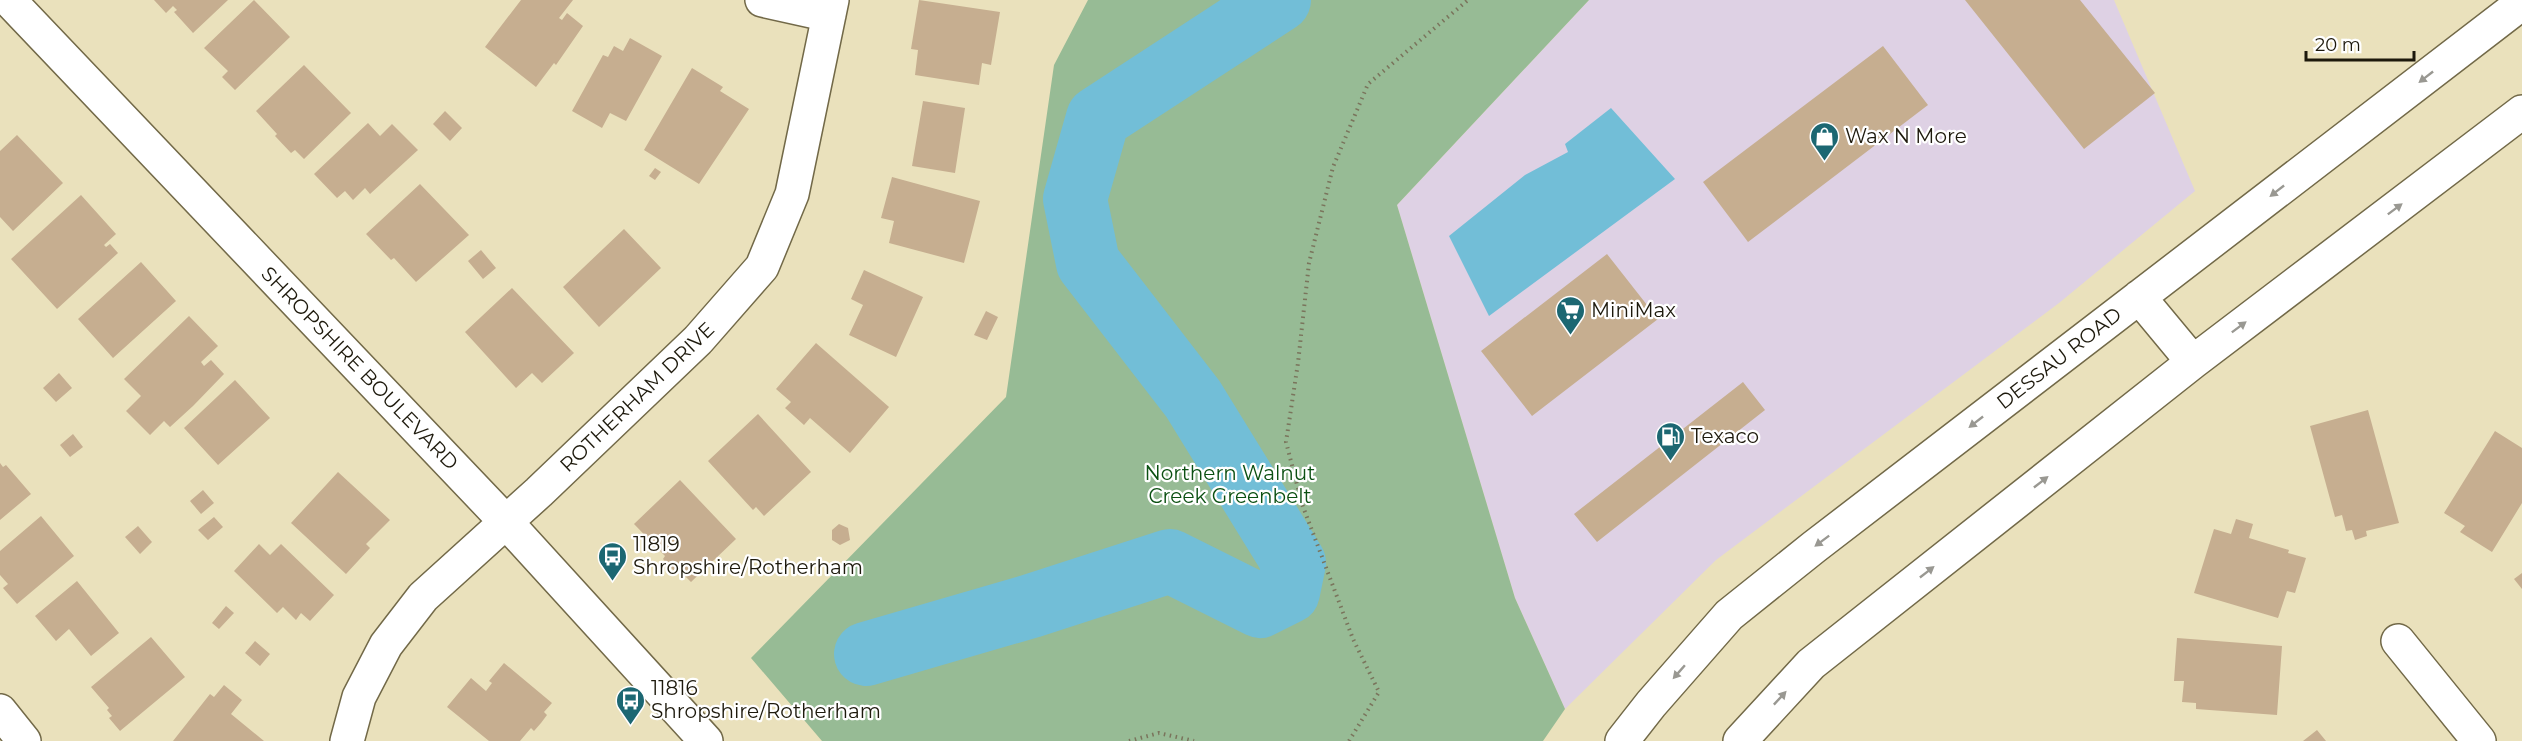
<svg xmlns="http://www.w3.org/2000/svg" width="2522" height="741" viewBox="0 0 2522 741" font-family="Montserrat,sans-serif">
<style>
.commercial{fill:#ded1e4}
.green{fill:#97bb95}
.water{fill:#72bed7}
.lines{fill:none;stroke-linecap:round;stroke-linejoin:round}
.river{stroke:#72bed7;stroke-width:64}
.building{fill:#c6ae90}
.minor-casing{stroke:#726948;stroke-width:36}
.major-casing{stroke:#726948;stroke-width:36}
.path{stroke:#7a745c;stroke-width:4;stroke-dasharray:1.5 4.5;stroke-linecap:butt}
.minor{stroke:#fff;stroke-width:33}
.major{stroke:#fff;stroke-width:33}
.oneway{fill:#999892}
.labels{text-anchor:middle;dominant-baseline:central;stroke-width:4.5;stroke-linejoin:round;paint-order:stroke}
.poi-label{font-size:20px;fill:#1d190c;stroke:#fff;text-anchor:start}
.street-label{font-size:20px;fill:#1d190c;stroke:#fff}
.park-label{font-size:20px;fill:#0b5012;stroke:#fff}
</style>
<rect width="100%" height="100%" fill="#eae1bc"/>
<path class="commercial" d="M1589,0H2114L2195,191L2059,303L1716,560L1565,709L1515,598L1397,205Z"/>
<path class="green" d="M1088,0H1589L1397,205L1515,598L1565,709L1543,741H822L751,658L1006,397L1054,65Z"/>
<path class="water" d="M1611,108L1675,179L1489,316L1449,236L1525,175L1568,152L1565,144Z"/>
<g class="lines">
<path class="river" d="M866,654L1031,606L1170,561L1260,606L1288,592L1294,563L1193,399L1088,263L1075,199L1098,118L1279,0"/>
</g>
<path class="building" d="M154,0H228L193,33L174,12L177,10L173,6L166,13Z
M254,0L290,37L235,90L222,77L228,71L204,48Z
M521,0H573L559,18L562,20L567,13L583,26L556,65L554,63L536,87L485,47Z
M919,0L1000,12L991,65L982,63L979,85L915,75L918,50L911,49Z
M1965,0H2080L2155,93L2084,149Z
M630,38L662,56L626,121L610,113L602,128L572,111L603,55L608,57L614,46L623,51Z
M1883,46L1928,105L1748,242L1703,182Z
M304,65L351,113L304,159L295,150L291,153L275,136L277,134L256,111Z
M692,68L723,87L720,91L749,109L699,184L644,150Z
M923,101L965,108L955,173L912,166Z
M445,111L462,128L450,141L433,124Z
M368,123L380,136L392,124L418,150L370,194L365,188L353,200L345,191L337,198L314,174Z
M17,135L63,183L13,231L0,217V151Z
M655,168L661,172L655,180L649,176Z
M892,177L980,201L964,263L889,243L894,221L881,218Z
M420,184L469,235L416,282L394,258L391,260L366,234Z
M81,195L116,234L104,245L106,247L110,244L118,253L57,309L11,259Z
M624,229L661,268L599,327L563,287Z
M481,250L496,268L483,279L468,261Z
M1607,254L1658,319L1532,416L1481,351Z
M141,262L176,301L113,358L78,319Z
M864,270L923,297L896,357L849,335L863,305L851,299Z
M512,288L574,353L542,383L532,373L516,388L465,332Z
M986,311L998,317L987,340L974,335Z
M189,316L218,346L201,362L204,366L211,360L224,374L193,406L170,427L164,421L150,435L126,411L141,396L124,379Z
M816,343L889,407L850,453L810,418L804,425L785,408L791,402L776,389Z
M59,373L72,388L56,402L43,388Z
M235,380L270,418L218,465L184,428Z
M1743,382L1765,410L1597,542L1574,514Z
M2368,410L2399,523L2366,531L2367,536L2355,540L2352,530L2346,531L2342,515L2335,517L2310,426Z
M758,414L811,472L764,516L756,507L753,510L708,461Z
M2495,431L2522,448V503L2492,552L2460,532L2465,526L2444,513Z
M73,434L83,447L70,457L60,445Z
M0,463L3,467L6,465L31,494L0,520Z
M338,472L390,520L366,544L370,548L346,574L291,523Z
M680,480L736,539L691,582L678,569L675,572L663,559L665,556L634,524Z
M203,490L214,503L201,514L190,501Z
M41,516L74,556L17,604L3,588L8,584L0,575V551Z
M214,517L223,527L208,540L198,530Z
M2236,519L2253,524L2249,538L2289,550L2288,553L2306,558L2295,593L2287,591L2278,618L2194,593L2214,529L2231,534Z
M839,524L848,528L850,540L840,545L832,540V530Z
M138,526L152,542L140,554L125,537Z
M259,544L270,555L281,544L334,595L310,621L301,613L296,620L283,607L277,613L234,571Z
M2522,573V589L2514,579Z
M77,581L119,633L91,656L69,629L56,641L35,616Z
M226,606L234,613L219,629L212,623Z
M151,637L185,677L120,731L109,718L112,716L107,710L109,708L91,687Z
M2177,638L2282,646L2277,715L2196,709V703L2182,702L2184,681H2174Z
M255,641L270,654L260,666L245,653Z
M504,663L552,703L544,712L547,715L541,723L534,731L531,728L520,741H489L447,707L471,678L486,691L492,683L489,681Z
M224,685L242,700L231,714L264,741H173L210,694L214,697Z
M2317,730L2326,741H2303Z"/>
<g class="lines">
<defs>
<path id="minor" d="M9,0L507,523L706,741
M762,0L829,15
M2398,641L2479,741
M0,711L24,741
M347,741L359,697L386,645L423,597L539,492L698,340L762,267L792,194L832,0"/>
<path id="major" d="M2139,297L2193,362
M1622,741L1651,704L1729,615L1814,547L2522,3
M1740,741L1811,664L2193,362L2522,112"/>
</defs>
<use href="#minor" class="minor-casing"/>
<use href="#major" class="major-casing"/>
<path class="path" d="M1129,741L1159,733L1194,741
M1349,741L1379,692L1353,639L1302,504L1286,442L1298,363L1309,263L1333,167L1368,84L1468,0"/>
<use href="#minor" class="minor"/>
<use href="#major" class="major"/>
</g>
<defs><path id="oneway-solid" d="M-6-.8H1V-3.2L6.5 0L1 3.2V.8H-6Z" transform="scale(1.5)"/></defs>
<g class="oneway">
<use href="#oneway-solid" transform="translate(2426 77) rotate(142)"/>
<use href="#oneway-solid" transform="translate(2277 191) rotate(142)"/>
<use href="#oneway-solid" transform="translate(2395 209) rotate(-37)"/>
<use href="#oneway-solid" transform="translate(2239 327) rotate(-37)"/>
<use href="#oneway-solid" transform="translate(1976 422) rotate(142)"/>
<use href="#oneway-solid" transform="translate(2041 482) rotate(-38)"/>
<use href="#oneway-solid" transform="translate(1822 541) rotate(143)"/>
<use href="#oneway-solid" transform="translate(1927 572) rotate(-38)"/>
<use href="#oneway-solid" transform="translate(1679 672) rotate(131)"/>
<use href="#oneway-solid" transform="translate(1780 698) rotate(-47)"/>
</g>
<defs>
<symbol id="shop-pin" viewBox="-11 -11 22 30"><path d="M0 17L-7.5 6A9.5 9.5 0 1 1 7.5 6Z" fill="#1c6772" stroke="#fff"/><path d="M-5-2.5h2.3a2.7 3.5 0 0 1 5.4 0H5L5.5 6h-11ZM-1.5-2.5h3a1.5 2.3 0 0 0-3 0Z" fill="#fff"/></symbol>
<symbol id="supermarket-pin" viewBox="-11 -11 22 30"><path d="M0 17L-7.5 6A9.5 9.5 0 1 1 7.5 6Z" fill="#1c6772" stroke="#fff"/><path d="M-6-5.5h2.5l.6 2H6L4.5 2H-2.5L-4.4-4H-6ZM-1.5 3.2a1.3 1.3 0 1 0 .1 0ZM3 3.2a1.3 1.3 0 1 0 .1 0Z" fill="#fff"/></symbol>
<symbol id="fuel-pin" viewBox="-11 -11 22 30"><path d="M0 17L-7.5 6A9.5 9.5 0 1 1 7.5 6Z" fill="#1c6772" stroke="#fff"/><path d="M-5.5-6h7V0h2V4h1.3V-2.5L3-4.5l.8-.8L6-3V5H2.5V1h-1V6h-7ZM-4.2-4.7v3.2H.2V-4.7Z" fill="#fff"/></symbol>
<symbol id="bus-pin" viewBox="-11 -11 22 30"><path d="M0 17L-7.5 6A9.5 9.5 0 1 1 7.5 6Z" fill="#1c6772" stroke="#fff"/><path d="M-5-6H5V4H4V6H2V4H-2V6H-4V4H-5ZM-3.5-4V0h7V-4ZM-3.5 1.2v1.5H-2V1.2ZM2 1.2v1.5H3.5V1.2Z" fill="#fff"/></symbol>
</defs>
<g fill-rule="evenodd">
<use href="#shop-pin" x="1808" y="120" width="33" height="45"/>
<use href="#supermarket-pin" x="1554" y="294" width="33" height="45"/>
<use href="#fuel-pin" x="1654" y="420" width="33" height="45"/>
<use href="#bus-pin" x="596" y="540" width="33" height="45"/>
<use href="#bus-pin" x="614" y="684" width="33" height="45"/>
</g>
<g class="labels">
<g class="poi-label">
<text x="1845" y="136">Wax N More</text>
<text x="1591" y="310">MiniMax</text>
<text x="1691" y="436">Texaco</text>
<text x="633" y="544">11819<tspan x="633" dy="23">Shropshire/Rotherham</tspan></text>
<text x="651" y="688">11816<tspan x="651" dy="23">Shropshire/Rotherham</tspan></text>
</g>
<g class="street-label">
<text transform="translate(2059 358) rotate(-38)">DESSAU ROAD</text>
<text transform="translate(360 368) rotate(46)">SHROPSHIRE BOULEVARD</text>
<text transform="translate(637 397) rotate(-44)">ROTHERHAM DRIVE</text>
</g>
<g class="park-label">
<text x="1230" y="473">Northern Walnut<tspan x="1230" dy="23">Creek Greenbelt</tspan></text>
</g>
</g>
<path d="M2306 51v9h108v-9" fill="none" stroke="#1d190c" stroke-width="3"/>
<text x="2315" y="51" font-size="18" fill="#1d190c" stroke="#ffffff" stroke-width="4.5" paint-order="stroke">20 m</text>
</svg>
